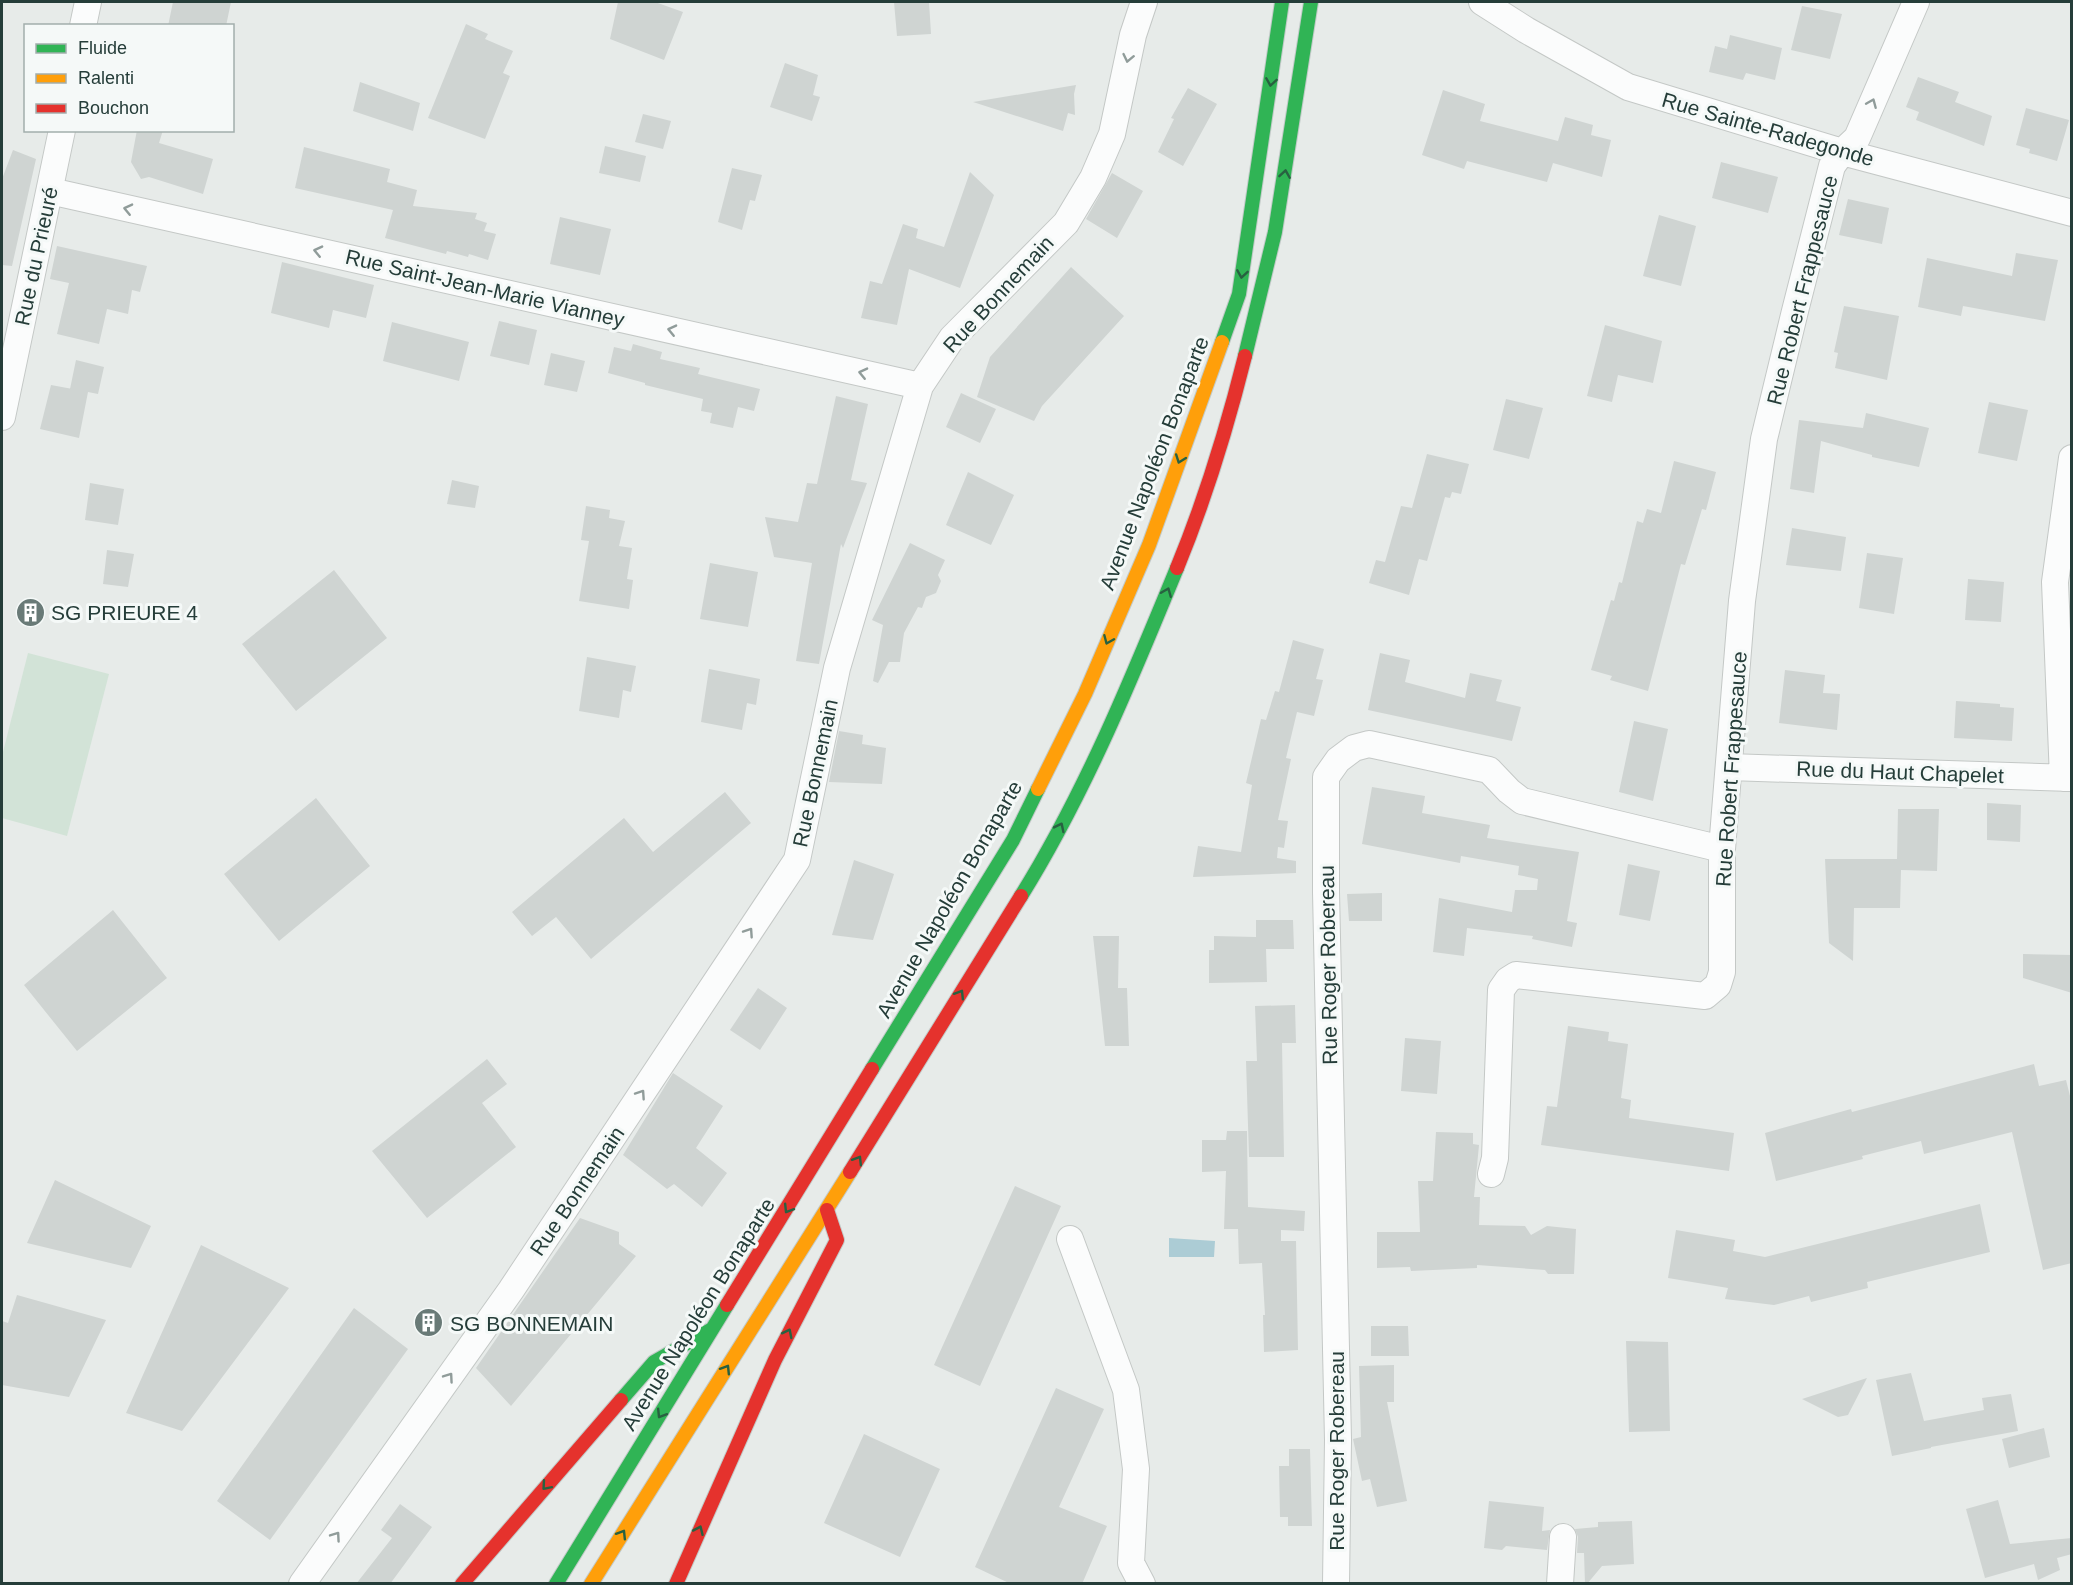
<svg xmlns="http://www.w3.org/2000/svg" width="2073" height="1585" viewBox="0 0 2073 1585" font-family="Helvetica,sans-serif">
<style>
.green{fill:#d2e3d7}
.water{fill:#acccd5}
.building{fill:#cfd4d2}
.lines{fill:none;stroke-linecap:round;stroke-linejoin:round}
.street-casing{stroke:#c4c8c6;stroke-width:28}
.fast-casing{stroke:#c2cac8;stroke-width:16}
.slow-casing{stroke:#c2cac8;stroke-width:16}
.jam-casing{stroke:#c2cac8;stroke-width:16}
.street{stroke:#fbfcfc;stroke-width:26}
.fast{stroke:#30b455;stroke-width:14}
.slow{stroke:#ff9f0a;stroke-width:14}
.jam{stroke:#e5322d;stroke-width:14}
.oneway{stroke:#909c9a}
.oneway2{stroke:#286141}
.labels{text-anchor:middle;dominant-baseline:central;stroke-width:6;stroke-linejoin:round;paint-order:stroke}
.street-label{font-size:21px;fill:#253d39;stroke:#f5f9f8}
.poi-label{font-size:21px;fill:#253d39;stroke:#f5f9f8;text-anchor:start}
</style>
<rect width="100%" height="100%" fill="#e7ebe9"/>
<path class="green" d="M28,653L109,674L67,836L2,818V756Z"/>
<path class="water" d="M1169,1238L1215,1241L1214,1257H1169Z"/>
<path class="building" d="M173,2H231L226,26H168Z
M618,2H655L683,12L664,60L610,39Z
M894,2H929L931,34L897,36Z
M1802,6L1842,14L1830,59L1791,50Z
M466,24L488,34L485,39L513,51L503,73L510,76L485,139L428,118Z
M1730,35L1782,48L1775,80L1746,73L1743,80L1709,72L1715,46L1727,49Z
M785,63L818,75L813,95L820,97L812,121L770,107Z
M1918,77L1959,92L1955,102L1992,116L1984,146L1916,120L1919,112L1906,107Z
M360,82L420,103L413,131L353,111Z
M1076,85L1074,94L1075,115L1068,113L1063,131L973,102Z
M1188,88L1217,104L1183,166L1158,152L1174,119L1171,118Z
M1443,90L1485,104L1480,121L1558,141L1565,117L1593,125L1591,135L1611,140L1602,177L1553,163L1547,182L1467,161L1464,169L1422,155Z
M2026,108L2069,120L2057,161L2029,153L2030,149L2016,145Z
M643,114L671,121L663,149L635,142Z
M137,130H163L159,143L213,159L203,194L149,177L141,179L131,162Z
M605,146L646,156L640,182L599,173Z
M304,147L390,169L387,182L417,190L413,206L477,213L475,219L487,223L484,231L496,234L488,260L469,254L468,257L447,251L446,254L385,238L393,210L295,188Z
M13,150L36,159L12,266L2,265V179Z
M1721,162L1778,177L1768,213L1712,198Z
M732,168L762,175L755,201L750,200L742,230L718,222Z
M970,172L994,195L960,288L909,269L897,325L861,318L870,281L882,284L903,224L918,229L916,238L944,247Z
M1112,173L1143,191L1117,238L1086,219Z
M1848,199L1889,208L1882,244L1839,235Z
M1659,215L1696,226L1681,286L1643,276Z
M560,217L611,229L600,275L550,264Z
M57,246L147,266L140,292L132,290L128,314L107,309L99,344L57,334L69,283L50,279Z
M2016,253L2058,260L2045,321L1963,306L1961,316L1918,307L1927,258L2012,276Z
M282,262L374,285L366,318L333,310L329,328L271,313Z
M1071,267L1124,316L1042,406L1034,421L977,397L990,357Z
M1844,306L1899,316L1887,380L1835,368L1838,353L1834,352Z
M499,321L537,330L529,365L490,356Z
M392,322L469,342L459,381L383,361Z
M1605,325L1662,341L1653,383L1618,375L1612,402L1587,396Z
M633,344L662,352L660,359L700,368L698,374L760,389L754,411L738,407L733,428L710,423L712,413L701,411L703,399L645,385V383L608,373L614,347L631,351Z
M551,353L585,361L577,392L544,385Z
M76,360L104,367L98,394L88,392L79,438L40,429L51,385L78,390L70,389Z
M961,393L996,409L980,443L946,427Z
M836,396L868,404L851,480L867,483L843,548L841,544L819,664L796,661L812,563L774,557L765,517L798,522L807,483L817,484Z
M1506,399L1543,408L1529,459L1493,450Z
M1989,402L2028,410L2017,461L1978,453Z
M1866,413L1929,428L1919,467L1872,457V455L1821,441L1814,493L1790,489L1799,420L1863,428Z
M1427,454L1469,464L1461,494L1452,492L1450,498L1445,497L1427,561L1419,559L1409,595L1369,583L1376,560L1385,562L1401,506L1412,508Z
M1674,461L1716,472L1706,510L1702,509L1685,565L1681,564L1648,691L1610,680L1612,676L1591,670L1611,600L1614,601L1619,582L1622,583L1637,521L1643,523L1647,509L1661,513Z
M968,472L1014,495L991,545L946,525Z
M452,480L479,486L475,508L447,504Z
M90,483L124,489L118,525L85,520Z
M586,506L610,510L609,518L625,521L619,546L632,548L627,579L633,580L629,609L579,601L589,541L581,540Z
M1792,528L1846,537L1841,571L1786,565Z
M910,543L945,560L938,575L941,581L936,593L926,597L922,608L918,607L904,633L900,662H889L878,683L873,681L883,625L872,620Z
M107,550L134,554L128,587L103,584Z
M1867,553L1903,558L1894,614L1859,608Z
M710,563L758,572L748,627L700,619Z
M334,570L387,638L296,711L242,644Z
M1968,579L2004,582L2001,622L1965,620Z
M1293,640L1324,649L1316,679L1323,680L1314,716L1297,712L1286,758L1291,759L1278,820L1288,821L1284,848L1278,847L1277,858L1296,861V873L1193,877L1198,846L1241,852L1252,785L1246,783L1261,719L1266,720L1275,691L1279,692Z
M1380,653L1410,660L1405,682L1465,698L1470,673L1502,680L1496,701L1521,707L1512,741L1368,710Z
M587,657L636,666L631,692L623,690L619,718L579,711Z
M709,669L760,679L756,705L747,703L742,730L701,722Z
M1785,670L1825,675L1823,693L1840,694L1837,730L1779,723Z
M1956,701L2000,704V707L2014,708L2012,741L1954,738Z
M1634,721L1668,729L1653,801L1619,792Z
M839,731L863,735L862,744L886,748L882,784L829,782Z
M1372,787L1425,796L1422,813L1490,825L1487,838L1579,852L1567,921L1577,923L1572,947L1532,939L1533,936L1467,928L1464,956L1433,952L1439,898L1512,912L1515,890H1537L1538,879L1518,875L1519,866L1461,856L1460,863L1362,844Z
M725,792L751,823L591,959L556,917L532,936L512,912L624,818L653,852Z
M316,798L370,866L279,941L224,874Z
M1987,803L2021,805L2020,842L1987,840Z
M1898,809H1939L1937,871L1901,870L1900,908H1854L1853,961L1829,943L1825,859H1897Z
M854,860L894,874L873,940L832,935Z
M1628,864L1660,871L1650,921L1619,915Z
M1382,893V921H1349L1347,894Z
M113,910L167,978L77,1051L24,985Z
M1256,920H1293L1294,949H1266L1267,982L1209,983V950H1214V936L1256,937Z
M1093,936H1119L1118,988H1127L1129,1046H1105Z
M2023,954L2072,955V993L2023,978Z
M758,988L787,1008L760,1050L730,1030Z
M1295,1005L1296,1043H1282L1284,1157H1249L1246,1061H1257L1255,1006Z
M1568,1026L1609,1032L1608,1041L1628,1044L1621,1098L1631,1100L1629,1118L1734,1133L1729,1171L1541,1145L1547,1106L1557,1107Z
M1405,1038L1441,1041L1437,1094L1401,1091Z
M487,1059L507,1084L482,1103L516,1147L427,1218L372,1151Z
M2034,1064L2039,1086L2066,1080L2072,1104V1263L2043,1270L2012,1132L1924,1154L1921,1141L1862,1156L1863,1159L1776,1181L1765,1133L1851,1109L1852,1112Z
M673,1073L723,1106L696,1148L727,1173L702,1207L674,1184L667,1189L623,1155Z
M1227,1131H1247L1248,1207L1305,1211L1304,1231L1281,1230V1241H1296L1298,1350L1264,1352L1263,1315H1265L1262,1263L1239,1264L1238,1229H1224L1226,1171L1202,1172V1140H1226Z
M1436,1132L1473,1133V1144L1479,1145L1474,1197H1480L1479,1225L1525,1226L1531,1235L1547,1226L1576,1229L1574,1274H1548L1545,1270L1477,1265V1268L1411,1271L1410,1267L1377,1268V1232H1420L1418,1181H1433Z
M55,1180L151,1226L131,1268L27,1243Z
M1015,1186L1061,1206L980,1386L934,1365Z
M1980,1204L1990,1252L1867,1282L1868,1288L1811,1302L1809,1296L1774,1305L1725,1299L1728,1288L1668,1278L1676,1230L1735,1240L1733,1251L1765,1257Z
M580,1218L619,1232V1244L636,1256L511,1406L476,1368Z
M201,1245L289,1288L182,1431L126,1413Z
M17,1295L106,1320L69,1397L2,1385V1321L8,1323Z
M354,1308L408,1349L270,1540L217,1501Z
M1371,1326H1408L1409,1356H1371Z
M1626,1341L1668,1342L1670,1431L1629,1432Z
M1394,1365V1402H1387L1407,1501L1377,1507L1370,1479L1362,1481L1353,1439L1361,1437L1359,1366Z
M1911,1373L1924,1421L1984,1410L1982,1398L2011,1394L2018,1431L1931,1447V1448L1892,1456L1876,1380Z
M1867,1378L1848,1415L1838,1417L1802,1399Z
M1056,1388L1104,1409L1059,1507L1107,1526L1082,1584H1011L975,1567Z
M2044,1428L2050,1457L2009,1468L2002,1439Z
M864,1434L940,1469L900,1557L824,1523Z
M1289,1449H1310L1312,1526H1288V1517H1280L1279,1466H1289Z
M1998,1500L2010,1544L2072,1538V1554L2057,1558L2060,1570L2038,1580L2034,1564L1985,1578L1966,1509Z
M1489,1501L1544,1507L1542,1531L1550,1530L1547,1550L1506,1546L1502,1550L1484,1548Z
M400,1504L432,1527L390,1584H356L392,1538L381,1530Z
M1632,1521L1634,1564L1602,1566L1587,1584H1585L1584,1553H1577L1578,1537L1575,1529L1598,1527V1522Z"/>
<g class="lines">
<defs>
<path id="street" d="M1482,2L1526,30L1628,87L1842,152L2072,213
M83,26L88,2
M50,191L920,386
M2,417L62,130
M1729,767L2072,778
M2063,778L2055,582L2072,458
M1491,1174L1495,1158L1501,990L1508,980L1516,975L1705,996L1718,985L1722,972V849L1742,601L1764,439L1795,311L1832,166L1842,152L1857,138L1916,2
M1070,1239L1126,1390L1136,1469L1131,1563L1142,1584
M302,1584L511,1290L797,860L837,668L920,386L952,338L1066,223L1093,178L1112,134L1133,35L1144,2
M1336,1584L1338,1440L1326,892V777L1338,760L1354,748L1369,744L1489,770L1509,791L1522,801L1722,849
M1560,1584L1563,1537"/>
<path id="fast" d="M1222,342L1239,294L1282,2
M1245,356L1275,232L1311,2
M1021,896C1085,793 1131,680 1177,568
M872,1069L1013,840L1038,789
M621,1400L654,1362L712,1329
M556,1584L727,1305"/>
<path id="slow" d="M1038,789L1085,694L1149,545L1222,342
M591,1584L850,1172"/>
<path id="jam" d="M1177,568C1205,500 1227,428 1245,356
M850,1172L1021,896
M727,1305L872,1069
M462,1584L621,1400
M676,1584L775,1360L837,1240L827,1210"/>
</defs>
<use href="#street" class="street-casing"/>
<use href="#fast" class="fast-casing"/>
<use href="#slow" class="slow-casing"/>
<use href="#jam" class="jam-casing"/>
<use href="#street" class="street"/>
<use href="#fast" class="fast"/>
<use href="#slow" class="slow"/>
<use href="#jam" class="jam"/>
</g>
<defs><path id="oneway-chevron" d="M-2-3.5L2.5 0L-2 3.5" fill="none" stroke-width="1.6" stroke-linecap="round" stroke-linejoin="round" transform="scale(1.5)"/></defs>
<g class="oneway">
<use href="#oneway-chevron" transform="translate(1128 58) rotate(102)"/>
<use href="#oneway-chevron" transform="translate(1872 103) rotate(-67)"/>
<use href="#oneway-chevron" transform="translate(128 209) rotate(-167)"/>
<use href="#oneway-chevron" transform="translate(318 251) rotate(-167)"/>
<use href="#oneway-chevron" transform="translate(672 330) rotate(-167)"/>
<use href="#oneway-chevron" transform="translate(863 373) rotate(-167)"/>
<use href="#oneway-chevron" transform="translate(749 932) rotate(-56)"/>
<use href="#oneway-chevron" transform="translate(641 1094) rotate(-56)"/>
<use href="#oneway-chevron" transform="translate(449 1377) rotate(-55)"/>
<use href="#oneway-chevron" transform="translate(336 1536) rotate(-55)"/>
</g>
<g class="oneway2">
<use href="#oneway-chevron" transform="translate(1271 82) rotate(99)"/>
<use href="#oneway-chevron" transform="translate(1285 174) rotate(-81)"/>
<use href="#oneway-chevron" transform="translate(1242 274) rotate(99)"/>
<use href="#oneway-chevron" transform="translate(1180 459) rotate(110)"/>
<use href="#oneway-chevron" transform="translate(1167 592) rotate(-68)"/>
<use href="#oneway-chevron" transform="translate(1108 640) rotate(113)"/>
<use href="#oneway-chevron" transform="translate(1060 827) rotate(-64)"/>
<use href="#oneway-chevron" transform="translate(960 994) rotate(-58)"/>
<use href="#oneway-chevron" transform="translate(858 1160) rotate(-58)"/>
<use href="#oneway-chevron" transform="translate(788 1209) rotate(122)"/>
<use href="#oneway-chevron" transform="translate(788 1333) rotate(-63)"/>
<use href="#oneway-chevron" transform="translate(726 1369) rotate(-58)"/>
<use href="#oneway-chevron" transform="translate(661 1414) rotate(122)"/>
<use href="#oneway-chevron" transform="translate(546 1486) rotate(131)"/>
<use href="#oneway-chevron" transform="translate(699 1530) rotate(-66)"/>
<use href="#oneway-chevron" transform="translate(622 1534) rotate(-58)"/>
</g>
<defs>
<symbol id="building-disc" viewBox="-11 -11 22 22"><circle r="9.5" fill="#697a77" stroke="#f5f9f8"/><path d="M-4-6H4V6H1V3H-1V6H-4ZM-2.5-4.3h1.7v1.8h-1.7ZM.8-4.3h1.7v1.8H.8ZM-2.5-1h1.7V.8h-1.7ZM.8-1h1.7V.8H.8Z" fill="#fff"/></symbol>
</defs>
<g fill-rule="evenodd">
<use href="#building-disc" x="14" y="596" width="33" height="33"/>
<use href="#building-disc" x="412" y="1306" width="33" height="33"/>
</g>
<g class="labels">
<g class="street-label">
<text transform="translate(1768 129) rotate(16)">Rue Sainte-Radegonde</text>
<text transform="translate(36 256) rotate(-78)">Rue du Prieuré</text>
<text transform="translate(485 288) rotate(13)">Rue Saint-Jean-Marie Vianney</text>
<text transform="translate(1802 290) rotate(-76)">Rue Robert Frappesauce</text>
<text transform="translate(998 294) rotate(-47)">Rue Bonnemain</text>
<text transform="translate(1154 463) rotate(-69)">Avenue Napoléon Bonaparte</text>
<text transform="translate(1731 769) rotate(-86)">Rue Robert Frappesauce</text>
<text transform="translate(1900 772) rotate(2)">Rue du Haut Chapelet</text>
<text transform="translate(815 773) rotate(-78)">Rue Bonnemain</text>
<text transform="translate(949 899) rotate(-60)">Avenue Napoléon Bonaparte</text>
<text transform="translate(1328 965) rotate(-91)">Rue Roger Robereau</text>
<text transform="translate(577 1191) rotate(-56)">Rue Bonnemain</text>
<text transform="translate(698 1314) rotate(-58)">Avenue Napoléon Bonaparte</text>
<text transform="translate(1336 1451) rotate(-90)">Rue Roger Robereau</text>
</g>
<g class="poi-label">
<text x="51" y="612">SG PRIEURE 4</text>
<text x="450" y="1323">SG BONNEMAIN</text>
</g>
</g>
<rect width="2073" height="1585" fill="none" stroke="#253d39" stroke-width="6"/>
<rect x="24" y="24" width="210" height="108" fill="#f5f9f8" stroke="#a2aeac" stroke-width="1.5"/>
<rect x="36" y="44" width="30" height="9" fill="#30b455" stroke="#a2aeac" stroke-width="1.5"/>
<text x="78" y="54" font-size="18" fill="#253d39">Fluide</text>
<rect x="36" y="74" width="30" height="9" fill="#ff9f0a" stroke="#a2aeac" stroke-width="1.5"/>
<text x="78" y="84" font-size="18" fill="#253d39">Ralenti</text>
<rect x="36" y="104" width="30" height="9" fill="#e5322d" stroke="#a2aeac" stroke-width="1.5"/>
<text x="78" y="114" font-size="18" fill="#253d39">Bouchon</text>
</svg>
